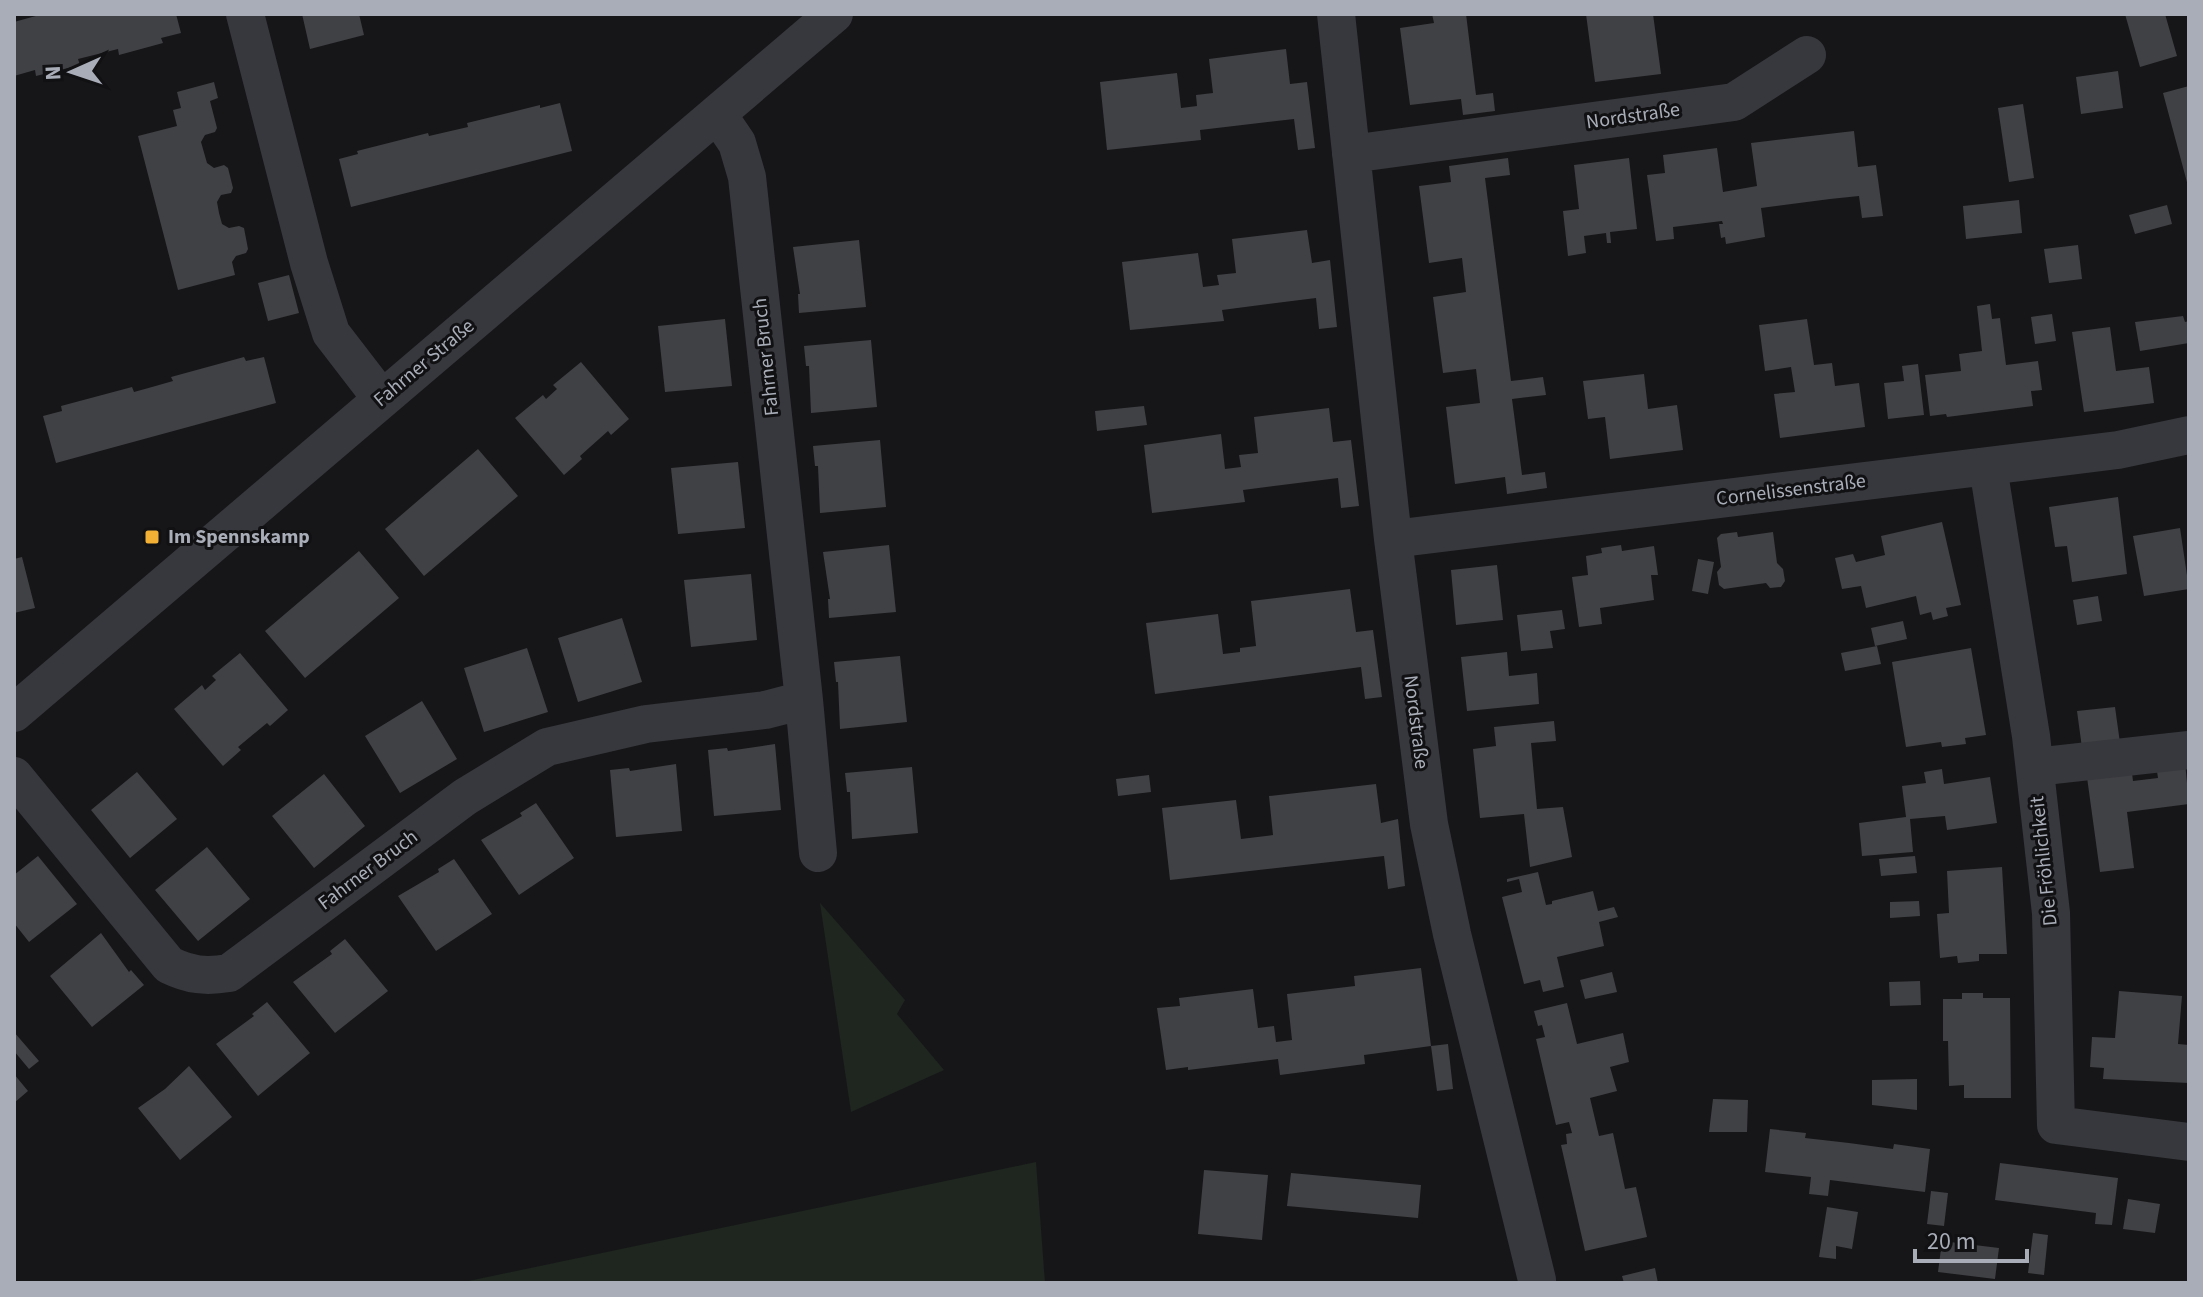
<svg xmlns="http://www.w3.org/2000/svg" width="2203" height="1297" viewBox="0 0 2203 1297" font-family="'Source Sans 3',sans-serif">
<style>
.green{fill:#1e261f}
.building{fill:#404145}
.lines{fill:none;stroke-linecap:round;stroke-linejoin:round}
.minor{stroke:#37383d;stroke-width:38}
.poi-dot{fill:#f2b134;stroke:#111113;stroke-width:3}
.labels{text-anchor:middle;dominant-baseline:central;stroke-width:6;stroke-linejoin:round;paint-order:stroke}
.street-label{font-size:20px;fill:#a8adb8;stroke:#111113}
.poi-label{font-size:20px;font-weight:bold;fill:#a8adb8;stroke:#111113;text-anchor:start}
</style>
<rect width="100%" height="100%" fill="#161618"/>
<path class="green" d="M820,903L905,1000L897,1014L944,1070L851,1112Z
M1036,1162L1045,1283H459Z"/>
<path class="building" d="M43,14H176L181,33L161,38L163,43L119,55L118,49L78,59L80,65L36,76L35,70L14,76V22Z
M302,14H359L364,35L310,49Z
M1432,14H1466L1476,95L1493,93L1495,111L1463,115L1461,99L1410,105L1400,28L1434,23Z
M1586,14H1653L1661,74L1595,82Z
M2125,14H2165L2177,56L2140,67Z
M1286,49L1290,84L1307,82L1315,148L1298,150L1294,119L1200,130L1201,140L1107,150L1100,82L1177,73L1181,108L1197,106L1196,95L1213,93L1209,59Z
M2118,71L2123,108L2081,114L2076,77Z
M214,82L218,98L210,101L217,128L215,132L205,135L201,142L207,163L214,168L224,165L228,168L233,188L231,193L221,195L217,202L219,213L222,224L229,228L239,226L244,228L248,249L246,253L236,256L232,262L235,275L178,290L138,136L177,126L173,110L181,108L177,92Z
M2189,86V186H2188L2163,93Z
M560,103L572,151L351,207L339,159L358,154L357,151L428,133L429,136L468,127L467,123L540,105V108Z
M2023,104L2034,178L2009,182L1998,108Z
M1854,131L1858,167L1876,165L1883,216L1862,218L1859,196L1830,199L1761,208L1765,237L1726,244L1725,237L1721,238L1719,224H1723L1722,221L1673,227L1674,239L1656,241L1647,175L1665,173L1663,155L1717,148L1723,192L1757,186L1751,143Z
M1508,158L1510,175L1485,178L1511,381L1543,377L1546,395L1512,399L1522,475L1545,472L1547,488L1507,494L1505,477L1455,484L1446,407L1480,403L1476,369L1443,373L1433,297L1466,292L1462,258L1429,263L1419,186L1451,182L1449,166Z
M1629,158L1637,229L1610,232L1611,243H1607L1606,233L1584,236L1586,253L1568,256L1563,211L1579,209L1574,165Z
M2019,200L2022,233L1966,239L1963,206Z
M2167,205L2172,224L2135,234L2129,215Z
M1307,230L1312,263L1330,260L1337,327L1319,329L1316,298L1222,310L1224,321L1130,330L1122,262L1198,253L1203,287L1219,285L1217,275L1236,273L1232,239Z
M859,240L866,307L799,313L798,294H800L793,247Z
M2078,245L2082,279L2049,283L2044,249Z
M289,275L299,313L268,321L258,283Z
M1990,304L1992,319L2000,318L2006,365L2038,361L2042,390L2031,391L2033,406L1947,417L1946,414L1930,416L1925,375L1961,371L1959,354L1982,351L1977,306Z
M2052,314L2056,341L2035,344L2031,317Z
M2183,316L2185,322L2189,321V343L2140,351L2135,322Z
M725,319L732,386L665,392L658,326Z
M1807,319L1814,365L1832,363L1835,386L1859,383L1865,427L1780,438L1774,394L1795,392L1791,367L1765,371L1759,325Z
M2110,327L2116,371L2149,367L2154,403L2084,412L2072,332Z
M871,340L877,407L811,413L809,366H806L804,346Z
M244,357L246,361L264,357L276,403L56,463L43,416L62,411L61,406L132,387L134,392L152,387L173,381L171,377Z
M581,362L629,419L611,435L608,431L580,456L582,459L564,475L515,418L543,395L546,399L557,389L553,385Z
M1918,364L1924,415L1888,419L1884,383L1904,381L1902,366Z
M1644,374L1648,409L1677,405L1683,450L1610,459L1605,417L1588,419L1583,381Z
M1144,406L1147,425L1097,431L1095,411Z
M1329,408L1333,442L1351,440L1359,506L1341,508L1338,478L1243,490L1245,502L1152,513L1144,445L1221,434L1225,469L1241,467L1239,455L1258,453L1254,417Z
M880,440L886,507L820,513L818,466H815L813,446Z
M478,449L518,496L424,576L385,529Z
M738,462L745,528L678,534L671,468Z
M2118,497L2127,574L2072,582L2067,546L2055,547L2049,507Z
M1942,522L1961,605L1946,608L1948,616L1933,620L1931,612L1920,615L1916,596L1866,608L1861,586L1842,589L1835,558L1853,554L1856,562L1885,555L1881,536Z
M2180,528L2189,589L2144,596L2133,536Z
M1737,532L1738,537L1773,532L1777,563L1783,569L1785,581L1781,587L1770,588L1766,583L1724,589L1719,585L1717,572L1721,567L1717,538L1721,534Z
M889,545L896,612L829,618L828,599H830L823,552Z
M1621,545L1622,551L1654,546L1658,575H1651L1654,600L1600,608L1602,624L1579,627L1572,577L1588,575L1586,556L1602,553L1601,548Z
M359,551L399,598L305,678L265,631Z
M22,557L35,608L14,613V559Z
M1698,559L1714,562L1708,594L1692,591Z
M1497,565L1503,620L1456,625L1451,570Z
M751,574L757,640L691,647L684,580Z
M1350,589L1356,632L1373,630L1382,697L1365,699L1361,667L1155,694L1146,623L1218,614L1223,654L1240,652V648L1256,646L1251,601Z
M2098,596L2102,621L2077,625L2073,600Z
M1562,610L1565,629L1550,631L1553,648L1521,651L1517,615Z
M622,618L642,682L578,702L558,638Z
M1903,621L1907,639L1875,646L1871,628Z
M1877,646L1881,664L1845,671L1841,653Z
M527,648L548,712L484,732L464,668Z
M1971,648L1986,735L1965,738L1966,744L1942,747L1941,742L1906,747L1892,662Z
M1507,652L1509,676L1537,673L1539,704L1467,711L1461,657Z
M240,653L288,710L270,726L267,723L238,747L241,750L223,766L174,709L202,685L205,690L216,680L212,676Z
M900,656L907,722L840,729L838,682H836L834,662Z
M422,701L457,759L400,793L365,736Z
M2115,707L2120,743L2082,748L2077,711Z
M1554,721L1556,741L1531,743L1537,809L1563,807L1572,857L1530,867L1524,814L1480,818L1473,749L1496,746L1494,727Z
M775,744L781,810L714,816L708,750L727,748L728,751Z
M2185,762L2189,804L2127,812L2134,868L2100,872L2086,770L2131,765L2133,781L2158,778L2156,765Z
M676,764L682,831L616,837L610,770L629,768L630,771Z
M912,767L918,833L852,839L850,792H847L845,773Z
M1942,769L1944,784L1990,777L1997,823L1947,830L1945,816L1910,819L1913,852L1862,856L1859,823L1906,817L1902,786L1926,783L1924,772Z
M137,772L177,819L130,858L91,810Z
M324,774L365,826L314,868L272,816Z
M1149,775L1151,792L1118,796L1116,779Z
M1376,784L1381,823L1398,819L1405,886L1388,889L1384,856L1170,880L1162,808L1236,800L1241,839L1273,835L1269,796Z
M536,803L574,858L519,895L481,840L522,816L520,813Z
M207,847L250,899L198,941L155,890Z
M38,856L77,904L29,942L14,923V875Z
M1915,856L1917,873L1881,876L1879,859Z
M454,859L492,914L436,951L398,896L439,872L438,869Z
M2002,867L2007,954H1979V961L1958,963L1957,956L1940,958L1937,914L1949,913L1947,871Z
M1538,872L1546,905L1552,904V901L1593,891L1598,911L1614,907L1618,917L1599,922L1604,946L1557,957L1564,987L1543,992L1540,980L1524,984L1502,897L1522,892L1519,879L1507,882V879Z
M1919,901L1920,916L1890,918V902Z
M101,933L129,972L131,970L144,985L92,1027L50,976Z
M345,939L388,991L335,1033L293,982L332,954L330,951Z
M1421,968L1431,1046L1364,1055L1365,1064L1280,1075L1278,1059L1188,1070V1067L1166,1070L1157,1008L1180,1006L1179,998L1253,989L1258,1028L1274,1026L1276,1042L1292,1040L1287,994L1355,986L1354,976Z
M1612,972L1617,992L1585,999L1580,980Z
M1920,981L1921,1005L1890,1006L1889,982Z
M2119,991L2182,996L2178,1044L2189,1045V1083L2103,1079L2104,1068L2090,1067L2092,1037L2115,1038Z
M1962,993H1983V998H2010L2011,1098H1964V1085L1949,1086L1948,1041H1943V999H1962Z
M267,1002L310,1053L258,1096L216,1044L254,1016L252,1014Z
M1567,1003L1577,1044L1623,1033L1629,1062L1610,1067L1617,1091L1590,1098L1599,1136L1613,1133L1625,1189L1636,1187L1647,1237L1585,1251L1561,1145L1567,1144L1566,1134L1572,1133L1569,1122L1556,1125L1536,1039L1545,1037L1542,1025L1538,1026L1534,1011Z
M14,1032L39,1061L29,1069L14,1051Z
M1448,1044L1453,1089L1437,1091L1431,1046Z
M189,1066L232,1117L180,1160L138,1108L165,1089Z
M14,1074L28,1091L14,1103Z
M1917,1079V1110L1872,1105V1080Z
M1713,1099L1748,1100L1747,1132H1709Z
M1770,1129L1806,1133L1805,1138L1849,1143L1893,1149L1894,1144L1930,1149L1925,1192L1830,1180L1828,1196L1809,1194L1811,1177L1765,1172Z
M2000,1163L2118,1178L2112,1225L2095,1224L2096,1213L1995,1200Z
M1204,1170L1268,1175L1262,1240L1198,1234Z
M1291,1173L1421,1185L1418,1218L1287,1206Z
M1931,1191L1948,1193L1944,1226L1927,1224Z
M2128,1199L2160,1204L2155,1233L2123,1229Z
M1827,1207L1858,1212L1852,1249L1836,1246V1259L1819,1257Z
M2033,1233L2048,1235L2044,1275L2028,1273Z
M1942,1241L1999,1248L1995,1279L1938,1272Z
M1655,1268L1658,1283H1624L1622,1276Z"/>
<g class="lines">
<path class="minor" d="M245,14L309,263L331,333L381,398
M1336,14L1393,539L1429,824L1452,934L1537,1280
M1351,154L1734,102L1807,55
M1988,467L2031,736L2051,913L2056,1125L2189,1142
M1393,539L2118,450L2189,435
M804,700L818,853
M14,713L834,14
M2035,767L2189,750
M14,776L169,965C190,975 205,977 229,973L465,797L547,747L646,724L765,710L804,700L747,177L737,143L718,115"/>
</g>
<rect class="poi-dot" x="144" y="529" width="16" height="16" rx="4"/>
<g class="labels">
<g class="street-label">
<text transform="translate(1633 116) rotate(-8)">Nordstraße</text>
<text transform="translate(766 357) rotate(-96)">Fahrner Bruch</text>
<text transform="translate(424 363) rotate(-40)">Fahrner Straße</text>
<text transform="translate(1791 490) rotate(-7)">Cornelissenstraße</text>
<text transform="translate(1416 722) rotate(83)">Nordstraße</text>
<text transform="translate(2044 861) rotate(-96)">Die Fröhlichkeit</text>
<text transform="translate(368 870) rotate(-37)">Fahrner Bruch</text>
</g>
<g class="poi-label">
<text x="168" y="537">Im Spennskamp</text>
</g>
</g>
<rect width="2203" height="1297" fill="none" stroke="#a8adb8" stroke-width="32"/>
<g transform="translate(72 72) rotate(267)" stroke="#111113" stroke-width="6" paint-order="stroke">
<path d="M0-6L14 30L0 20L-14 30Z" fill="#a8adb8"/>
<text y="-12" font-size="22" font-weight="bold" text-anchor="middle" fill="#a8adb8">N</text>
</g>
<path d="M1915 1249v12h112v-12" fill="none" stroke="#a8adb8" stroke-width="4"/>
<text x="1927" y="1249" font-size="24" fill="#a8adb8" stroke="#111113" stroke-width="6" paint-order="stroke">20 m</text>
</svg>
